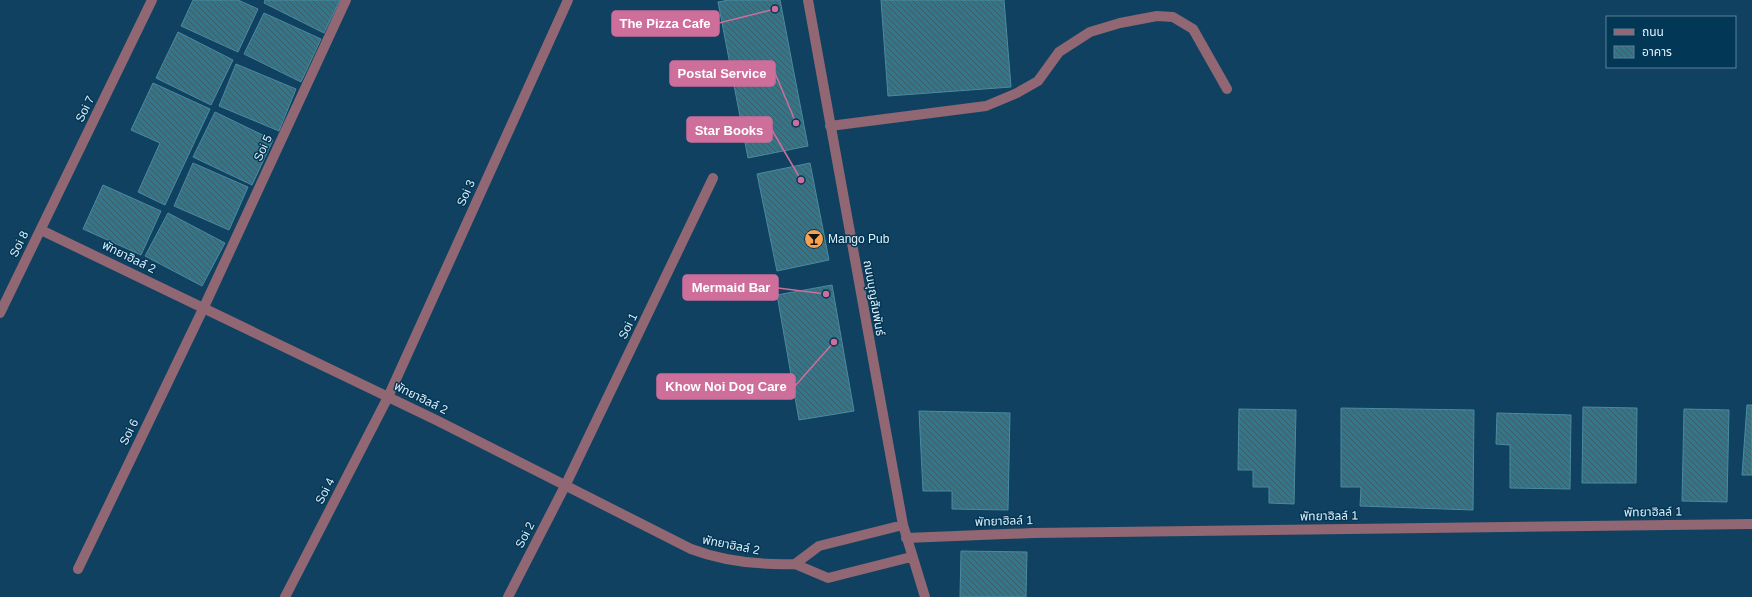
<svg xmlns="http://www.w3.org/2000/svg" width="1752" height="597" viewBox="0 0 1752 597" font-family="Helvetica,'Noto Sans Thai',sans-serif">
<style>
.building{fill:url(#building-back-hatch);stroke:#4a8ba0}
.lines{fill:none;stroke-linecap:round;stroke-linejoin:round}
.minor{stroke:#906772;stroke-width:10}
.labels{text-anchor:middle;dominant-baseline:central;stroke-width:3;stroke-linejoin:round;paint-order:stroke}
.street-label{font-size:12px;fill:#e1f0fb;stroke:#023755}
.poi-label{font-size:12px;fill:#e1f0fb;stroke:#023755;text-anchor:start}
.leader{fill:none;stroke:#ce6e9b;stroke-width:1.5}
.callout-dot{fill:#ce6e9b;stroke:#023755;stroke-width:1.5}
.callout{fill:#ce6e9b;stroke:#ce6e9b;stroke-width:1.5}
.callout-label{font-size:13px;text-anchor:middle;font-weight:bold;fill:#fff}
</style>
<defs>
<pattern id="building-back-hatch" width="6" height="6" patternUnits="userSpaceOnUse"><rect width="6" height="6" fill="#337589"/><path d="M-1 5l2 2M0 0l6 6M5-1l2 2" fill="none" stroke="#3c5c67"/></pattern>
</defs>
<rect width="100%" height="100%" fill="#104160"/>
<path class="building" d="M193,0H238L258,9L238,52L181,26Z
M265,0H340L324,33L264,3Z
M729,0H780L808,146L748,158L718,2Z
M881,0H1004L1011,87L888,96Z
M264,13L321,39L301,82L244,54Z
M178,32L233,60L211,105L156,78Z
M236,64L296,89L279,131L219,106Z
M153,83L210,109L165,205L138,192L160,143L131,130Z
M215,112L273,140L252,185L193,157Z
M193,163L248,187L229,230L174,206Z
M810,163L829,260L777,271L757,174Z
M103,185L161,211L141,255L83,229Z
M168,213L225,243L202,286L145,256Z
M832,285L854,411L799,420L777,295Z
M1747,405H1752V475H1742Z
M1583,407L1637,408L1636,483H1582Z
M1341,408L1474,410L1473,510L1360,506L1361,487H1341Z
M1239,409L1296,410L1294,504L1269,503V487H1253V470H1238Z
M1684,409L1729,410L1727,502L1682,501Z
M919,411L1010,413L1008,510L952,509V491H923Z
M1497,413L1571,415L1570,489L1510,488V445L1496,444Z
M961,551L1027,552L1026,597H960Z"/>
<g class="lines">
<path class="minor" d="M808,0L903,525L925,597
M830,126L986,106L1017,93L1038,81L1059,52L1090,32L1120,23L1157,16L1173,17L1193,29L1227,89
M41,230L436,420L691,549C725,562 759,565 795,564
M0,313L152,0
M903,525L819,546L795,564L828,578L911,557
M906,538L1033,533L1752,524
M78,569L204,307L346,0
M285,597L388,397L568,0
M508,597L566,484L713,178"/>
</g>
<defs>
<symbol id="bar-disc" viewBox="-11 -11 22 22"><circle r="9.5" fill="#f9a04c" stroke="#023755"/><path d="M-6-5H6L.8 .8V4.5H3.5V6h-7V4.5H-.8V.8Z" fill="#111"/></symbol>
</defs>
<g fill-rule="evenodd">
<use href="#bar-disc" x="803" y="228" width="22" height="22"/>
</g>
<g class="labels">
<g class="street-label">
<text transform="translate(85 109) rotate(-64)">Soi 7</text>
<text transform="translate(263 148) rotate(-65)">Soi 5</text>
<text transform="translate(466 193) rotate(-66)">Soi 3</text>
<text transform="translate(19 244) rotate(-64)">Soi 8</text>
<text transform="translate(129 257) rotate(26)">พัทยาฮิลล์ 2</text>
<text transform="translate(874 298) rotate(80)">ถนนบุญสัมพันธ์</text>
<text transform="translate(628 326) rotate(-64)">Soi 1</text>
<text transform="translate(421 398) rotate(26)">พัทยาฮิลล์ 2</text>
<text transform="translate(129 432) rotate(-64)">Soi 6</text>
<text transform="translate(325 491) rotate(-63)">Soi 4</text>
<text transform="translate(1653 512) rotate(-1)">พัทยาฮิลล์ 1</text>
<text transform="translate(1329 516) rotate(-1)">พัทยาฮิลล์ 1</text>
<text transform="translate(1004 521) rotate(-2)">พัทยาฮิลล์ 1</text>
<text transform="translate(525 535) rotate(-63)">Soi 2</text>
<text transform="translate(731 545) rotate(11)">พัทยาฮิลล์ 2</text>
</g>
<g class="poi-label">
<text x="828" y="239">Mango Pub</text>
</g>
</g>
<path class="leader" d="M775 9L719 23M796 123L775 73M801 180L772 130M826 294L778 288M834 342L795 386"/>
<g class="callout-dot">
<circle cx="775" cy="9" r="4"/>
<circle cx="796" cy="123" r="4"/>
<circle cx="801" cy="180" r="4"/>
<circle cx="826" cy="294" r="4"/>
<circle cx="834" cy="342" r="4"/>
</g>
<g class="callout">
<rect x="612" y="11" width="107" height="25" rx="4"/>
<rect x="670" y="61" width="105" height="25" rx="4"/>
<rect x="687" y="117" width="85" height="25" rx="4"/>
<rect x="683" y="275" width="95" height="25" rx="4"/>
<rect x="657" y="374" width="138" height="25" rx="4"/>
</g>
<g class="callout-label">
<text x="665" y="28">The Pizza Cafe</text>
<text x="722" y="78">Postal Service</text>
<text x="729" y="135">Star Books</text>
<text x="731" y="292">Mermaid Bar</text>
<text x="726" y="391">Khow Noi Dog Care</text>
</g>
<rect x="1606" y="16" width="130" height="52" fill="#023755" stroke="#5b8197"/>
<rect x="1614" y="29" width="20" height="6" fill="#906772" stroke="#5b8197"/>
<text x="1642" y="36" font-size="12" fill="#e1f0fb">ถนน</text>
<rect x="1614" y="46" width="20" height="12" fill="url(#building-back-hatch)" stroke="#5b8197"/>
<text x="1642" y="56" font-size="12" fill="#e1f0fb">อาคาร</text>
</svg>
